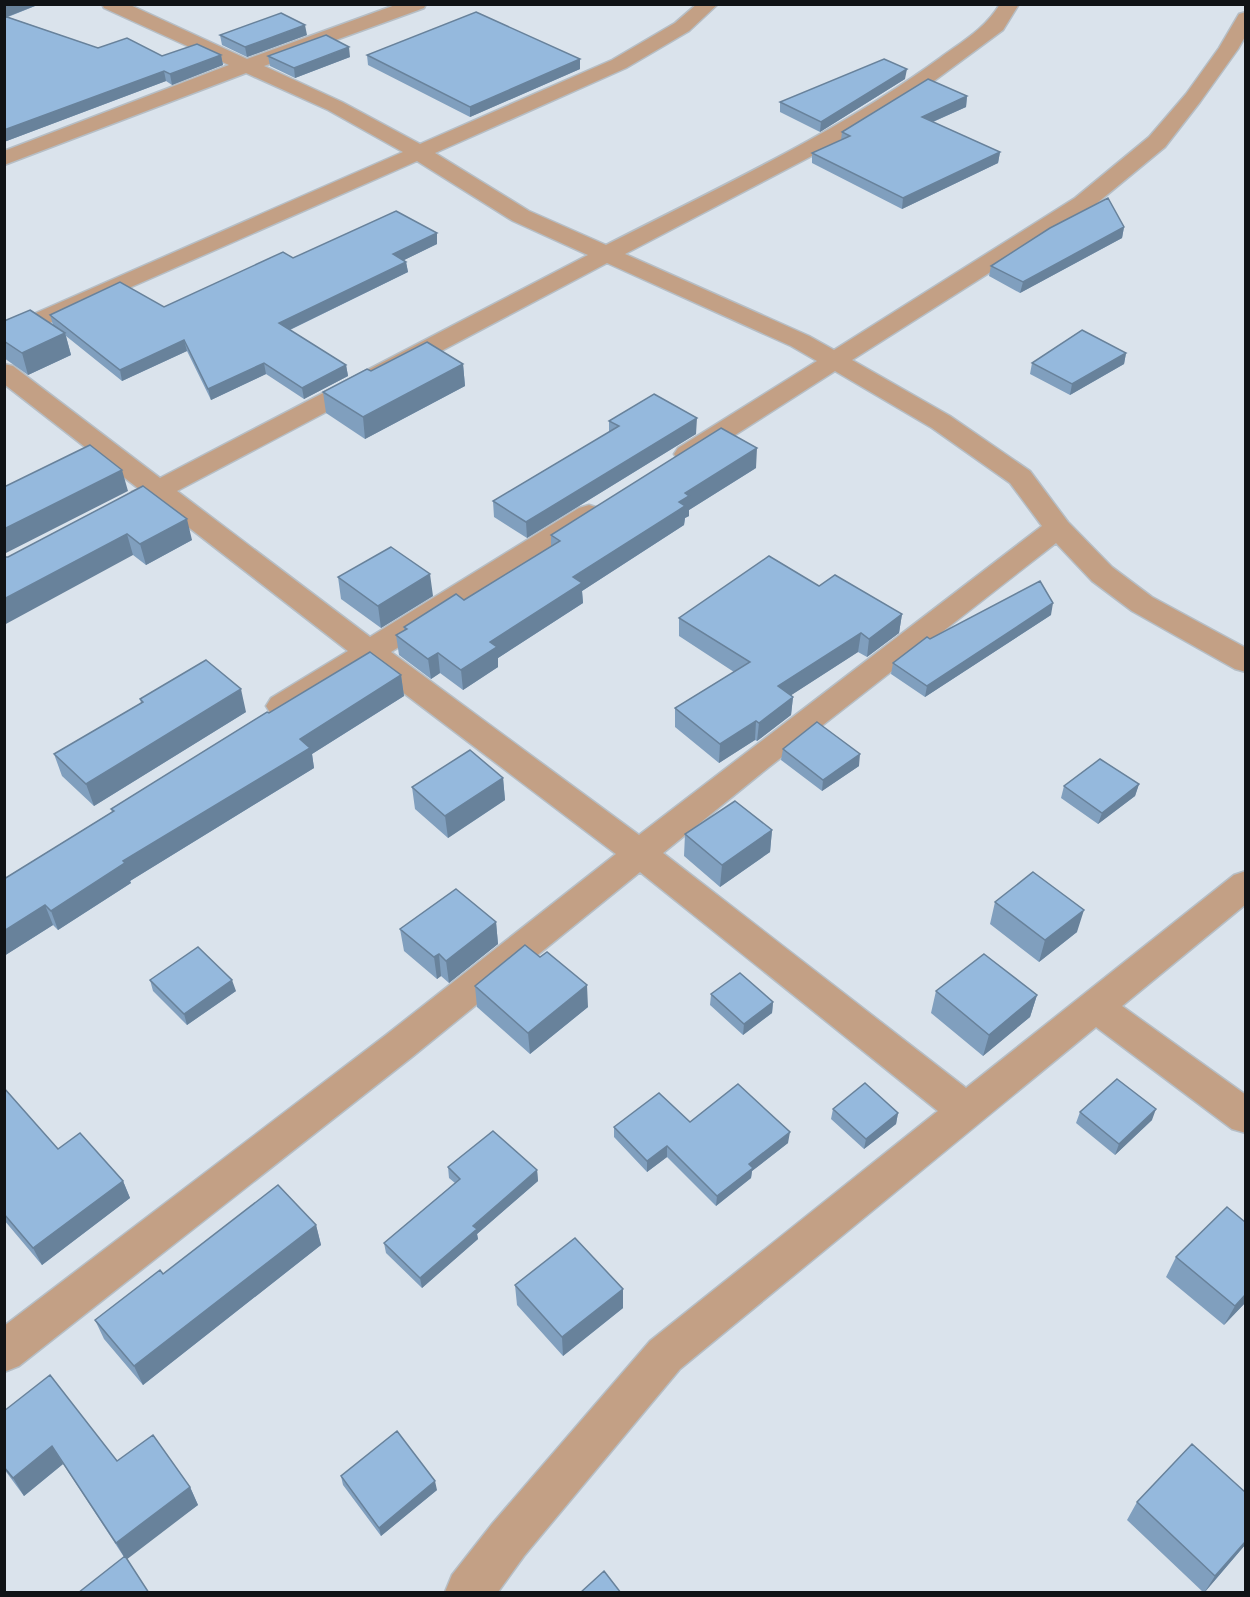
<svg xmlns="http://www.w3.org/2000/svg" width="1250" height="1597" viewBox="0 0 1250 1597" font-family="'Roboto Condensed',sans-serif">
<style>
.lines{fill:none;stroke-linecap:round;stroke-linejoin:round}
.minor-casing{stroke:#b6bec5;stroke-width:3}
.minor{fill:#c3a085;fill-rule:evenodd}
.wall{fill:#809fbe}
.shaded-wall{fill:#68829b}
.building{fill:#95b9dd;stroke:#68829b;stroke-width:1.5}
</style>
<rect width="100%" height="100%" fill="#dae3ec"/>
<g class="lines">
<defs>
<path id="minor" d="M102,4H128L247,59L398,4H426L424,8L264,66L342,102L420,144L612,60L675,23L697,4H718L689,31L626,68L435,153L529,211L606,245C719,187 837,133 940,58C963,41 985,29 1000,4H1019L1003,30L915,95L825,149L625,254L809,336L834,350L1075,198L1149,137L1186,94L1219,48L1239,14L1246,12V35L1238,49L1200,102L1165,147L1091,208L852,360L950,416L1030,471L1068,522L1112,567L1152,597L1246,648V672L1235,669L1132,611L1092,581L1056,543L769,767L663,853L966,1088L1234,875L1246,871V904L1122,1006L1246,1095V1133L1232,1129L1096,1027L680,1369L524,1556L498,1592H445L452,1575L492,1524L650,1341L938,1111L640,872L412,1057L19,1366L4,1372V1326L386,1035L616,854L368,666L293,714L282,717L271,714L266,706L271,698L348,651L156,502L142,506L132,504L128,498L132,492L139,489L4,384V364L13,366L160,478L588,255L513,221L417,161L4,343V327L403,152L328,110L246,73L4,165V151L229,65L104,8ZM607,263L791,346L817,361L678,448L674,454L678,460L687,462L696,460L835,371L932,428L1010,483L1042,526L639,835L391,652L599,520L603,514L599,508L589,505L579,508L370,637L177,491Z"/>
</defs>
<use href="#minor" class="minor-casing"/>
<use href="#minor" class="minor"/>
</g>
<path class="wall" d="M4,4H40L8,17L98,48L162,56L221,55L223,65L172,85L166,81L4,142Z
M220,35H307L247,57L222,45Z
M367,55L580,69L470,117L368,65Z
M268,56L350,57L295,78L270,66Z
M905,79L820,132L780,112V102Z
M967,96L966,107L933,122L1000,152L998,163L902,209L812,163V153L841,140L842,132Z
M1124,227L1122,238L1020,293L989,276L991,266Z
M437,233V244L404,260L406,262L408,272L290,330L346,365L348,376L304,399L266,374L211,400L187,351L122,381L66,336L71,355L28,375L4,358V321L53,325L50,315L164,307L293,258Z
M1126,353L1124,364L1070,395L1030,374L1032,363Z
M463,364L465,386L365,439L326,413L323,392L371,371Z
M609,421L696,434L527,538L494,517L493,501L609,432Z
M756,468L689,510V516L685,518L684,525L582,591L583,603L498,658V667L463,690L440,673L431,679L399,655L396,635L404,631V627L464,600L551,547V535Z
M143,486L192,540L146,565L133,555L8,557Z
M338,577L433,596L381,628L341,599Z
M819,586L902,614L899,633L867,657L858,652L791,695L793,697L791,715L757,741L755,740L719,763L675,727V708L734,672L679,636V618Z
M1051,615L925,697L891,674L893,663L930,639Z
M401,675L404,696L312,754L314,768L130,881L131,883L58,930L53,925L4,956V879L112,812L111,809L269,713Z
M140,699L246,712L94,806L62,776L54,754L141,703Z
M783,749L859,766L822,791L781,760Z
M503,778L505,800L448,838L415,809L412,787Z
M1139,784L1135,796L1098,824L1061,798L1064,786Z
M772,830L770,852L720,887L684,856L685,834Z
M995,902L1077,932L1039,962L990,924Z
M496,922L498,944L449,983L441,976L437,979L404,951L400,929Z
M150,980L236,991L187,1025L153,991Z
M475,986L588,1007L530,1054L477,1007Z
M936,991L1037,995L1030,1017L983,1056L931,1013Z
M711,994L773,1002L772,1013L743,1035L710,1005Z
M4,1088L58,1149L123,1181L130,1198L42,1265L4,1220Z
M833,1109L898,1113L896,1124L864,1149L831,1119Z
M1080,1112L1152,1120L1115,1155L1076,1123Z
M690,1122L788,1143L752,1171L751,1178L716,1206L667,1157L647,1172L614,1137V1127Z
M448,1167L537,1170L538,1181L477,1234L478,1239L422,1288L386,1253L384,1243L455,1183L449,1178Z
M316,1225L321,1245L143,1385L104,1339L95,1320L163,1274Z
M1176,1257L1245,1303L1224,1325L1166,1277Z
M515,1285L623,1289V1308L563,1356L517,1305Z
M4,1411L117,1461L190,1487L198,1505L124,1557L63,1464L24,1496L4,1469Z
M341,1476L437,1490L381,1536L343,1485Z
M1137,1502L1245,1545L1204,1593L1127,1520Z"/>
<path class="shaded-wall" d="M12,4H40L4,18V8Z
M305,25L307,35L247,57L245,47Z
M349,47L350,57L295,78L294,68Z
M221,55L223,65L172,85L170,74Z
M580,59V69L470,117V107Z
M907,69L905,79L820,132L821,122Z
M164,71L166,81L4,142V130Z
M967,96L966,107L921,127L922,117Z
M1000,152L998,163L902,209L903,198Z
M1124,227L1122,238L1020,293L1023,282Z
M437,233V244L394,265L393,254Z
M406,262L408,272L281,334L279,323Z
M65,333L71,355L28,375L22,353Z
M184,340L187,351L122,381L120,370Z
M1126,353L1124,364L1070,395L1072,384Z
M264,363L266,374L211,400L208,389Z
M463,364L465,386L365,439L363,417Z
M346,365L348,376L304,399L302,388Z
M697,418L696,434L527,538L526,522Z
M757,448L756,468L689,510V516L685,518L684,525L582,591L583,603L498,658V667L463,690L461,670L490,642L573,577L679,502L685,493Z
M122,470L128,491L4,554V529Z
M187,519L192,540L146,565L140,544Z
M127,534L133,555L4,625V599Z
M430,574L433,596L381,628L378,606Z
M1053,603L1051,615L925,697L927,686Z
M902,614L899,633L867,657L869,639Z
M861,633L858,652L776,705L778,686Z
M438,653L440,673L431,679L428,659Z
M401,675L404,696L312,754L314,768L130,881L131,883L58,930L51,911L300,739Z
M241,689L246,712L94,806L86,784Z
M793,697L791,715L757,741L759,723Z
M756,721L755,740L719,763L720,744Z
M860,754L859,766L822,791L823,780Z
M503,778L505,800L448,838L445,816Z
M1139,784L1135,796L1098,824L1102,813Z
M772,830L770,852L720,887L722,865Z
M45,905L53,925L4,956V931Z
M1084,910L1077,932L1039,962L1045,940Z
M496,922L498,944L449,983L446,961Z
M439,954L441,976L437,979L434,957Z
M232,980L236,991L187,1025L184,1014Z
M587,985L588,1007L530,1054L528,1033Z
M1037,995L1030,1017L983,1056L989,1035Z
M773,1002L772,1013L743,1035L744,1024Z
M1156,1109L1152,1120L1115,1155L1119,1144Z
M898,1113L896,1124L864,1149L866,1139Z
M790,1132L788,1143L752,1171L751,1178L716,1206L717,1196L749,1164Z
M667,1146V1157L647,1172V1161Z
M537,1170L538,1181L477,1234L478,1239L422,1288L420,1278L473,1226Z
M123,1181L130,1198L42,1265L33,1248Z
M316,1225L321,1245L143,1385L134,1366Z
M623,1289V1308L563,1356L562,1337Z
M1245,1295V1303L1224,1325L1235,1306Z
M52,1446L63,1464L24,1496L13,1478Z
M435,1481L437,1490L381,1536L379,1528Z
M190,1487L198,1505L126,1560L116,1543Z
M1245,1542V1545L1204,1593L1215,1576Z"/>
<path class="building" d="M4,4H12L4,8Z
M476,12L580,59L470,107L367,55Z
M281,13L305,25L245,47L220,35Z
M4,16L98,48L127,38L162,56L197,44L221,55L170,74L164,71L4,130Z
M326,35L349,47L294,68L268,56Z
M884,59L907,69L821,122L780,102Z
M928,79L967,96L922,117L1000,152L903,198L812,153L850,136L842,132Z
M1108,198L1124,227L1023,282L991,266L1050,228Z
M396,211L437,233L393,254L406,262L279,323L346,365L302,388L264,363L208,389L184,340L120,370L50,315L120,282L164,307L283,252L293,258Z
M30,310L65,333L22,353L4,341V321Z
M1082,330L1126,353L1072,384L1032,363Z
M427,342L463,364L363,417L323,392L367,369L371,371Z
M654,394L697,418L526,522L493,501L619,426L609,421Z
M721,428L757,448L685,493L689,496L679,502L685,506L573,577L582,583L490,642L497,647L461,670L438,653L428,659L396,635L407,629L404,627L456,594L464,600L560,541L551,535Z
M90,445L122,470L4,529V487Z
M143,486L187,519L140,544L127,534L4,599V557H8Z
M391,547L430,574L378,606L338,577Z
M769,556L819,586L835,575L902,614L869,639L861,633L778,686L793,697L759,723L756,721L720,744L675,708L750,662L679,618Z
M1040,581L1053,603L927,686L893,663L927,637L930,639Z
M370,652L401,675L300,739L310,748L123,861L125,863L51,911L45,905L4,931V879L114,811L111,809L267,712L269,713Z
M206,660L241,689L86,784L54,754L143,702L140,699Z
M817,722L860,754L823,780L783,749Z
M470,750L503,778L445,816L412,787Z
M1100,759L1139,784L1102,813L1064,786Z
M735,801L772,830L722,865L685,834Z
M1033,872L1084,910L1045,940L995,902Z
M456,889L496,922L446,961L439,954L434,957L400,929Z
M525,945L540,957L547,952L587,985L528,1033L475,986Z
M198,947L232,980L184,1014L150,980Z
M984,954L1037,995L989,1035L936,991Z
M740,973L773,1002L744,1024L711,994Z
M1117,1079L1156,1109L1119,1144L1080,1112Z
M865,1083L898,1113L866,1139L833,1109Z
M738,1084L790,1132L749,1164L753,1168L717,1196L667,1146L647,1161L614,1127L659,1093L690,1122Z
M4,1088L58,1149L80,1133L123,1181L33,1248L4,1214Z
M493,1131L537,1170L473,1226L477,1229L420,1278L384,1243L460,1179L448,1167Z
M278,1185L316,1225L134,1366L95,1320L160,1270L163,1274Z
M1227,1207L1245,1222V1295L1235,1306L1176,1257Z
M575,1238L623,1289L562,1337L515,1285Z
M50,1375L117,1461L153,1435L190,1487L116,1543L52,1446L13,1478L4,1467V1411Z
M397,1431L435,1481L379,1528L341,1476Z
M1192,1444L1245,1492V1542L1215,1576L1137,1502Z
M125,1556L149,1593H78Z
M604,1571L621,1593H580Z"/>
<rect width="1250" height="1597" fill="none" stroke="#101316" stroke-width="12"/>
</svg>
